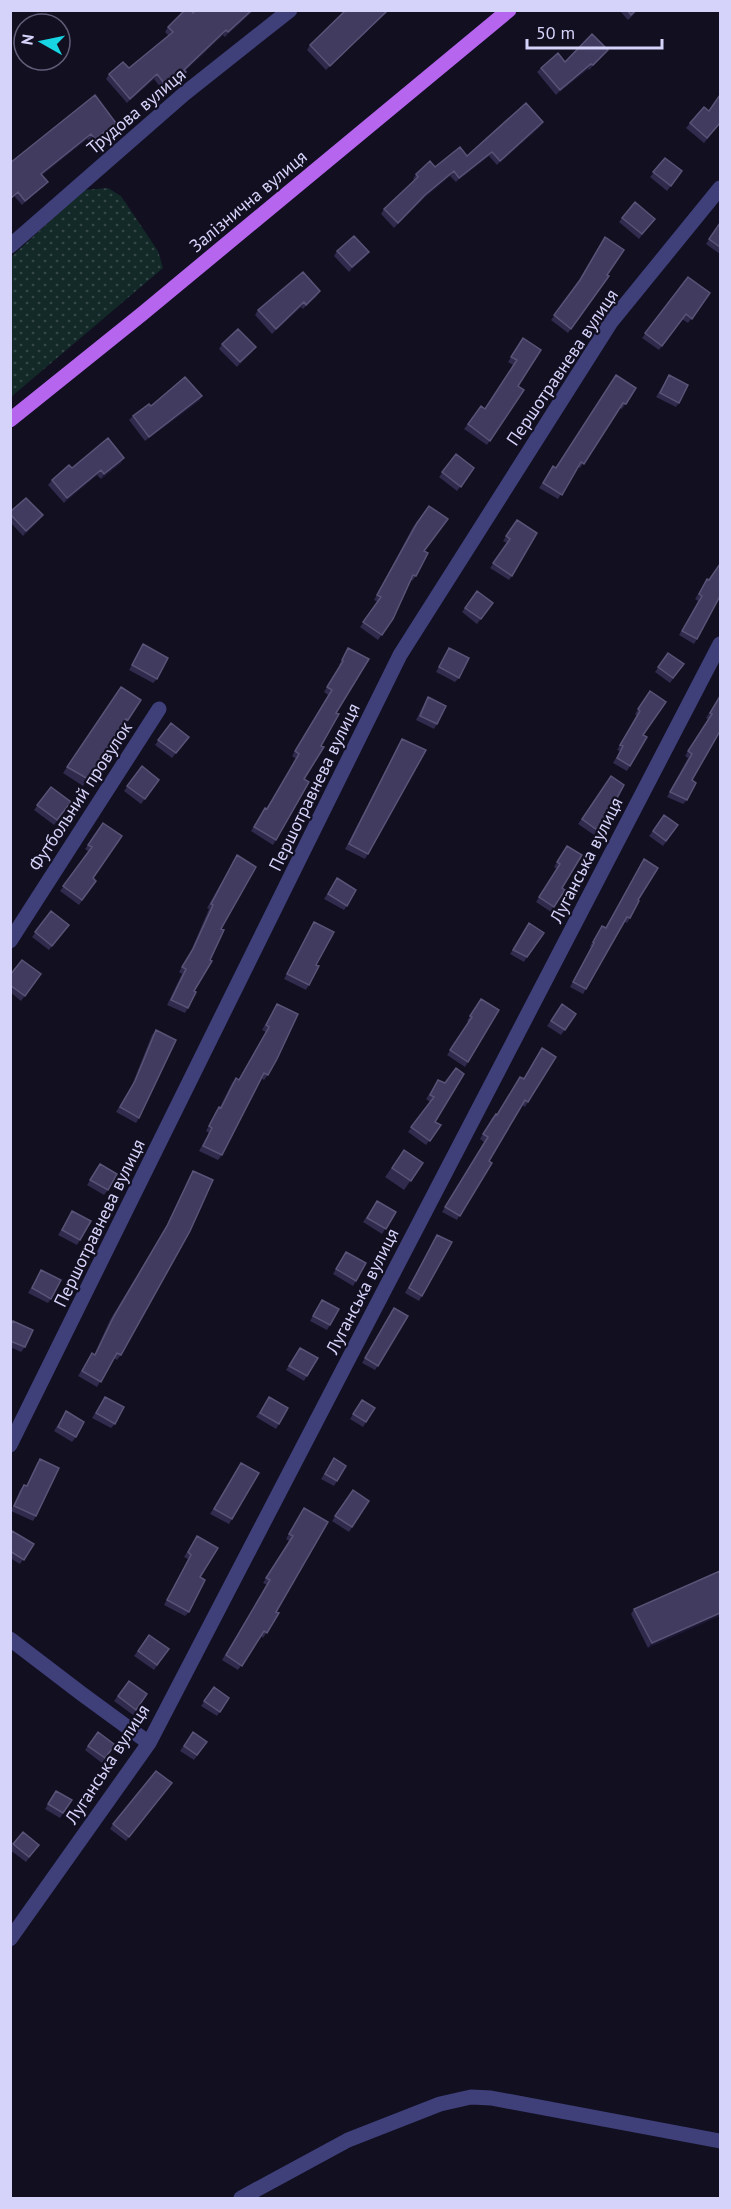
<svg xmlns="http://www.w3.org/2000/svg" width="731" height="2209" viewBox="0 0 731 2209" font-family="'PT Sans',sans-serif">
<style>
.grass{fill:url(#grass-dots)}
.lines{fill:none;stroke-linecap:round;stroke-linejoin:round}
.street{stroke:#3f3f7a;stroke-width:15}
.primary{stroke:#b665ef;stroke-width:15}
.wall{fill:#302a4c}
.shaded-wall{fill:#1c1733}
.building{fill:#413c5f;stroke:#595477;stroke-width:1.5}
.labels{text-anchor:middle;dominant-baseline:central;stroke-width:4.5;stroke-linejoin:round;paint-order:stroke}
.street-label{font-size:18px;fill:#d6d3fa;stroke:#110f20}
</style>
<defs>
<pattern id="grass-dots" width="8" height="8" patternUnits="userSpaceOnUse" patternTransform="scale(1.5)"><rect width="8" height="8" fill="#132928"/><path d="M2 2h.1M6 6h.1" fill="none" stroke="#354748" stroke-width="1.8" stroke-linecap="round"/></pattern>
</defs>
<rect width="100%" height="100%" fill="#110f20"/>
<path class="grass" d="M108,188L121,196L158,251L163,268L11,397V257L84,190Z"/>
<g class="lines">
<path class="street" d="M10,246L184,94L290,10
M10,941L159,709
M10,1445L400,655L611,322L720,188
M10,1639L82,1694L149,1743
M10,1939L149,1743L720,644
M241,2198L348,2140L440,2104L471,2097L491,2098L720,2141"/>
<path class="primary" d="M10,420L142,314L509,10"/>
</g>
<path class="wall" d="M196,10H254L225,37L223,35L185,71L186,72L182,76L164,92L154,79L127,103L106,79L109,74L129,68L169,36L165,32L168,27Z
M389,10L326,70L307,50L310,45Z
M619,10H638L628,20Z
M604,54L589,70L588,69L556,95L537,72L541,68Z
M720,95V124L704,143L686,128L690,123L709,111Z
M116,123L113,128L91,144L87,139L42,175L48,182L44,186L22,205L15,197L10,163Z
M540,127L497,165L489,156L456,182L450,176L422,200L394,228L381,214L384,209L414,180L413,179L416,174L467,156Z
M665,158L682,171L667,191L650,177Z
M622,218L651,223L639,239L619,222Z
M720,223V254L706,244Z
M605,237L607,275L609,276L568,333L551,320L578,284Z
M337,251L369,252L365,257L349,272L334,256Z
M688,277L710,293L688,323L682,319L659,350L642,338Z
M320,291L317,296L303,309L301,307L272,334L255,315L258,310Z
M523,338L518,386L524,390L487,445L464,429L481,406L485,409L513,365L508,362Z
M222,344L253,351L237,367L219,349Z
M669,375L679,403L676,407L656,397Z
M636,388L622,409L620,408L580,468L578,467L558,499L539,488L553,466L556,468Z
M202,396L199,401L145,441L129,420L133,416L151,406Z
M456,454L474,468L457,491L439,477Z
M121,463L101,479L97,475L64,503L48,485L52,480L72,468Z
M429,506L424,551L416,576L412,581L411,580L393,619L378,640L360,627L378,602L374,600L413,527Z
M10,512L43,515L39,520L23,536L10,522Z
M517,520L512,576L509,580L490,568L507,543L503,541Z
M707,579L709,580L697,639L694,644L679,635L698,601L695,599Z
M477,591L493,603L477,624L462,612Z
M143,644L157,679L153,683L129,670Z
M348,648L336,713L321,746L304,779L276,840L273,845L251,831L265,808L266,809L296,759L292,756L328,695L324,692L340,666L339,665Z
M449,648L459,678L455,682L436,672Z
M668,653L684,664L670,683L655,672Z
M121,687L141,700L124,727L122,725L83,786L63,773Z
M650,691L643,735L630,766L627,771L613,763L620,751L617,750L637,716L635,714Z
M720,696L692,780L687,800L683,804L667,797L688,758L685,756L708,719L706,718Z
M428,697L437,724L434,729L416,720L425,702Z
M171,723L189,737L172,758L155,745Z
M402,739L368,854L365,859L345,849L399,744Z
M142,766L159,780L141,804L124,791Z
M611,776V809L594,835L578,824Z
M51,787L71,802L54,825L34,810Z
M664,815L678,825L663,846L649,836Z
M103,823L93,878L96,881L79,905L60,891L89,852L85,849Z
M567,846L562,888L565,890L551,912L536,902L557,869L554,867Z
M237,855L221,929L194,991L188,1008L185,1013L167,1005L182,974L179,972L190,953L209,909L207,908Z
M644,859L638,900L630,918L627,923L625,922L583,994L570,987L591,947L590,946L602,926L605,928Z
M337,878L347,906L344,910L324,899Z
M51,911L69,925L49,950L32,937Z
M314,922L316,965L309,985L306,990L284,979Z
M529,923L527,957L524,962L510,954Z
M41,974L21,1001L10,992V975Z
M478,1003L468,1062L465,1067L447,1055L469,1022L467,1021Z
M277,1004L268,1075L264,1080L261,1078L222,1155L218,1160L199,1151L209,1133L206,1131L216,1111L219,1107H220L232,1083L236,1078L238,1080L266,1032L262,1030Z
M562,1004L576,1014L561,1035L547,1026Z
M156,1030L139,1118L136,1123L116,1112L132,1085L152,1035Z
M556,1057L525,1107L522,1105L489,1161L457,1220L442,1212L484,1142L480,1139L492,1118L497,1114L523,1078Z
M438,1080L435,1122L441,1125L426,1145L408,1132L430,1102L426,1099Z
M404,1150L423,1163L404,1190L385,1177Z
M97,1169L108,1190L104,1195L87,1185Z
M193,1171L121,1355L117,1360L114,1358L97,1387L78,1376L92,1353L94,1355L110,1320L164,1231L190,1176Z
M377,1201L396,1212L382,1234L363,1222Z
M72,1211L80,1240L77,1245L58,1235Z
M437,1235L422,1296L419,1301L405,1293Z
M346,1252L356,1281L353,1286L333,1274Z
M41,1270L51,1299L48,1303L28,1293Z
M322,1300L330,1325L327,1330L310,1321Z
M394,1308L378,1366L375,1370L362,1363Z
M13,1321L25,1347L21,1352L10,1347V1324Z
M297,1352L307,1376L304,1381L286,1370Z
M105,1397L115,1424L111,1428L92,1418Z
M269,1397L279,1424L276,1429L256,1417Z
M362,1400L375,1408L363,1427L350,1419Z
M66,1411L76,1437L72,1442L54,1431Z
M40,1459L36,1516L33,1521L11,1511L20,1490L24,1485L26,1486L37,1463Z
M241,1463L232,1519L229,1524L210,1514Z
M331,1463L337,1481L334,1486L321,1479Z
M353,1490L369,1501L349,1532L332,1521Z
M304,1508L276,1612L279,1613L263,1638L261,1636L238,1670L222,1660L267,1585L263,1583L289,1541L286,1539Z
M10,1533L34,1544L20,1564L10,1558Z
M197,1536L200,1577L189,1612L185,1616L164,1605L188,1559L184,1557Z
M720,1571L648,1648L631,1614L634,1609Z
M149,1635L169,1649L154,1670L134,1656Z
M129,1681L147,1694L133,1715L114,1701Z
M214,1687L229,1698L217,1716L201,1706Z
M98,1732L115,1745L102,1763L85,1750Z
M193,1732L207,1742L194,1760L180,1751Z
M172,1783L126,1841L110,1829L113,1824Z
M56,1791L72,1800L60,1818L45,1809Z
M23,1832L39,1845L26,1862L10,1850V1848Z"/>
<path class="shaded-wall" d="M252,10H254L225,37L228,32Z
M388,10H389L326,70L330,66Z
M226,30L223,35L181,75L184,70Z
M591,64L588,69L556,95L560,90Z
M186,72L182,76L164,92L167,87Z
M157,74L154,79L127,103L130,99Z
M543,122L540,127L497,165L500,161Z
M116,123L113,128L91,144L95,139Z
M91,134L87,139L38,179L41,174Z
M492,152L489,156L456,182L459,178Z
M454,171L450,176L422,200L394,228L398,223L425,195Z
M48,182L44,186L22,205L25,201Z
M369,252L365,257L349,272L352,267Z
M320,291L317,296L303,309L306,305Z
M304,302L301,307L272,334L276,329Z
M256,347L253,351L237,367L240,362Z
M202,396L199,401L145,441L149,437Z
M124,458L121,463L101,479L104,474Z
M101,470L97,475L64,503L67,498Z
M43,515L39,520L23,536L26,531Z
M720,1613V1616L648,1648L652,1643Z"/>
<path class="building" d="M185,10H191L193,13L196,10H252L228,32L226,30L184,70L186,72L167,87L157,74L130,99L109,74L123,62L129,68L173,32L168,27Z
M346,10H388L330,66L310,45Z
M627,10H636L631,15Z
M592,34L608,50L593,65L591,64L560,90L541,68L558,53L565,62Z
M95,95L116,123L95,139L91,134L41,174L48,182L25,201L18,192L10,199V163Z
M720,95V123L707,138L690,123L704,107L709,111Z
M526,103L543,122L500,161L492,152L459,178L454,171L425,195L398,223L384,209L418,177L416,174L430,161L435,167L460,147L467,156Z
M665,158L682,171L671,186L653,172Z
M635,202L655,219L642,234L622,218Z
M720,223V247L709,239Z
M354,236L369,252L352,267L337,251Z
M605,237L624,250L607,275L609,276L571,329L554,315L580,280Z
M303,272L320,291L306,305L304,302L276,329L258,310Z
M688,277L710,293L692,319L686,314L662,346L645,333Z
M238,329L256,347L240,362L222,344Z
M523,338L541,350L518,386L524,390L490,441L468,424L481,406L485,409L517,360L511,357Z
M616,375L636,388L626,404L623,403L584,464L581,462L562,495L543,483L553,466L556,468Z
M669,375L688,385L679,403L660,393Z
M185,377L202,396L149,437L133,416L149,404L151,406Z
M108,438L124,458L104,474L101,470L67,498L52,480L69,465L72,468Z
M456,454L474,468L461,487L442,472Z
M26,498L43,515L26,531L10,514V512Z
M429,506L448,519L424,551L428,553L416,576L413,575L393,619L382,635L363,622L381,597L377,595L417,523Z
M517,520L537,533L512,576L493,563L510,539L506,536Z
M720,564V596L697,639L682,631L702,596L699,594L707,579L709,580Z
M477,591L493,603L481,619L465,608Z
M143,644L168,658L157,679L132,665Z
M348,648L369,659L336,713L339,714L321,746L324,747L304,779L309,782L276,840L254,827L265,808L267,809L299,754L295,751L332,690L327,687L343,661L342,660Z
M449,648L469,658L459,678L439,667Z
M668,653L684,664L673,678L658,667Z
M121,687L141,700L128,720L126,719L88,779L67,767Z
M650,691L666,702L643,735L647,737L630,766L617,758L623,746L620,745L640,711L638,709Z
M720,696V731L692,780L696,783L687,800L670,792L692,754L688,751L712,714L710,713Z
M428,697L446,706L437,724L420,716Z
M171,723L189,737L176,753L158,740Z
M402,739L426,750L368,854L349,844Z
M142,766L159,780L145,799L127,786Z
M611,776L624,785L611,809L597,830L582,819Z
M51,787L71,802L57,820L37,805Z
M664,815L678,825L666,841L653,831Z
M103,823L122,836L93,878L96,881L82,900L63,886L92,847L88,845Z
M567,846L582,855L562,888L565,890L554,907L539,897L560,864L557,862Z
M237,855L256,867L221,929L224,930L210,960L212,961L194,991L196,992L188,1008L171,1000L186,969L182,967L193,949L213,905L211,904Z
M644,859L658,868L638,900L639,901L630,918L627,917L586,989L573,982L594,943L593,942L602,926L606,928Z
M337,878L356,890L347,906L328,894Z
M51,911L69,925L52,946L35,932Z
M314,922L334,932L316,965L319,966L309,985L287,974Z
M529,923L544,933L527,957L513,950Z
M22,960L41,974L25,996L10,985V975Z
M481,999L499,1010L468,1062L450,1050L472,1017L470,1016Z
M277,1004L298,1014L277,1059L268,1075L264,1073L222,1155L203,1146L212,1128L209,1126L219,1107L221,1108L236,1078L239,1080L269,1027L266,1025Z
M562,1004L576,1014L565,1030L551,1021Z
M156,1030L176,1040L139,1118L120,1107L135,1081Z
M542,1048L556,1057L528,1102L525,1100L489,1161L492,1163L460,1216L445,1207L488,1137L483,1134L496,1114L497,1115L520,1077L524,1079Z
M456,1068L464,1074L435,1122L441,1125L430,1141L411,1127L434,1097L430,1095L438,1080L445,1083Z
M404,1150L423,1163L411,1181L392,1168Z
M100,1164L117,1174L108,1190L90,1180Z
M193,1171L213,1180L190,1231L121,1355L117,1353L101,1382L82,1371L92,1353L95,1355L114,1316L167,1226Z
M377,1201L396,1212L386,1229L367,1218Z
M72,1211L91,1221L80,1240L62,1230Z
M437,1235L452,1242L422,1296L409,1288Z
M346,1252L366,1263L356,1281L336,1269Z
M41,1270L61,1280L51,1299L32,1288Z
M322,1300L339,1309L330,1325L313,1316Z
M394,1308L408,1316L378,1366L365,1358Z
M13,1321L33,1330L25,1347L10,1341V1326Z
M300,1348L318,1358L307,1376L289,1366Z
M105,1397L124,1407L115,1424L96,1413Z
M269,1397L288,1408L279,1424L260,1413Z
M362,1400L375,1408L366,1422L353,1414Z
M66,1411L84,1422L76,1437L58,1427Z
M334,1458L346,1466L337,1481L325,1474Z
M40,1459L59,1468L36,1516L14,1506L24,1485L27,1486Z
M241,1463L259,1473L232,1519L214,1509Z
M353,1490L369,1501L352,1527L335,1516Z
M304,1508L328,1522L276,1612L279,1613L267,1633L264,1631L242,1666L226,1655L270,1580L266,1578L293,1536L289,1534Z
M12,1531L34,1544L24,1560L10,1551V1534Z
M197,1536L218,1548L200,1577L205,1580L189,1612L167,1600L191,1555L188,1552Z
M720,1571V1613L652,1643L634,1609Z
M149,1635L169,1649L157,1665L138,1651Z
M129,1681L147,1694L136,1710L118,1696Z
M214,1687L229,1698L220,1712L204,1701Z
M98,1732L115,1745L105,1758L88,1746Z
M193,1732L207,1742L197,1755L184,1746Z
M156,1771L172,1783L129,1837L113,1824Z
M56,1791L72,1800L63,1813L48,1804Z
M23,1832L39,1845L29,1857L13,1844Z"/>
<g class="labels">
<g class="street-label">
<text transform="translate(136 111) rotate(-40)">Трудова вулиця</text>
<text transform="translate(248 201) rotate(-40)">Залізнична вулиця</text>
<text transform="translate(562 367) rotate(-56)">Першотравнева вулиця</text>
<text transform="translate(314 787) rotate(-64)">Першотравнева вулиця</text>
<text transform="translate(80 796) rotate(-57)">Футбольний провулок</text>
<text transform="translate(586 860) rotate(-63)">Луганська вулиця</text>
<text transform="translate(99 1223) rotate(-64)">Першотравнева вулиця</text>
<text transform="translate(362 1291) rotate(-63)">Луганська вулиця</text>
<text transform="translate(107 1764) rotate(-57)">Луганська вулиця</text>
</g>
</g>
<rect width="731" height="2209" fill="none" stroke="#d6d3fa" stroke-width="24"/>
<g transform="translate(42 42) rotate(279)"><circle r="28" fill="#110f20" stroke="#605d77" stroke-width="1.5"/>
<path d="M0-4.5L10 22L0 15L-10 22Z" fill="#17d5e2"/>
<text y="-9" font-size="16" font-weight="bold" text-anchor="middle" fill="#d6d3fa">N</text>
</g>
<path d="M527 39v9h135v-9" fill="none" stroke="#d6d3fa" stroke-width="3"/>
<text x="536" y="39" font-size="18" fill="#d6d3fa" stroke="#110f20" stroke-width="4.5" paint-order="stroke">50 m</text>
</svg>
